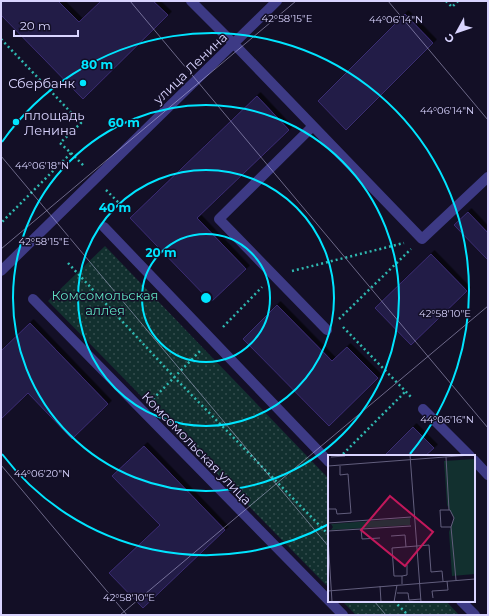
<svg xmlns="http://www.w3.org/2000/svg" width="489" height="616" viewBox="0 0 489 616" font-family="Montserrat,sans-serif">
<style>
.park{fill:url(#park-dots)}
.building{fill:#241b47;stroke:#3b2d73;filter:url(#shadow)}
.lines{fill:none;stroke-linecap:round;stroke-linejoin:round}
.path{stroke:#2fb8b0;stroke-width:2.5;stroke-dasharray:2 3;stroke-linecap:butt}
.minor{stroke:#3d3a85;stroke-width:10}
.ticks{fill:none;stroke:#d9d4ff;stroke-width:1;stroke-opacity:0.45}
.ring{fill:none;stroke:#00e5ff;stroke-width:2}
.poi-dot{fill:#00e5ff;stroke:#130f26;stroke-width:1.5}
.labels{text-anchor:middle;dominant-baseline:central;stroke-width:3;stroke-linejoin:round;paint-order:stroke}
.street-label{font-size:13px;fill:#d9d4ff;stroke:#130f26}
.poi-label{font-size:13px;fill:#d9d4ff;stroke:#130f26;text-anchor:end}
.park-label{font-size:13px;fill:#5fe0c0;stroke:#130f26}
.inset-road{fill:none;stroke:#625e7d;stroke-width:1}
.view{fill:#c2185b;fill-opacity:0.15;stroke:#c2185b;stroke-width:2}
.inset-edge{fill:none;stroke:#d9d4ff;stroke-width:2}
.ticks-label{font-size:10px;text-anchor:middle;fill:#d9d4ff;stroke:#130f26;stroke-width:3;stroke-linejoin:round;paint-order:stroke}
.centre{fill:#00e5ff;stroke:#130f26;stroke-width:2}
.ring-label{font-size:12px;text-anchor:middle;font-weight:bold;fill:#00e5ff;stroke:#130f26;stroke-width:3;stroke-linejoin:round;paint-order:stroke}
</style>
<defs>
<pattern id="park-dots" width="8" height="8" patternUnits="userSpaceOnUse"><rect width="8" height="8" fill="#12302f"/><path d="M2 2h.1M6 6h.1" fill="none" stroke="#344d4e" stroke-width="1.8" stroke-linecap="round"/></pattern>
<filter id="shadow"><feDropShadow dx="3.5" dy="-3.5" stdDeviation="0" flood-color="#0009"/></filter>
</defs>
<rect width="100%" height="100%" fill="#130f26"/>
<path class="park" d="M105,246L329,479V588L48,301Z
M342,601H446L459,615H356Z"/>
<path class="building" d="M1,1H58L79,22L101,1H153L168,15L83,99L1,15Z
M405,14L433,43L346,130L318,101Z
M257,96L289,130L197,218L246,269L211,302L130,218Z
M468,212L488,233V260L454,225Z
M431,254L467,291L411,345L375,308Z
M277,305L332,361L347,347L378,378L329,426L243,339Z
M30,323L108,404L72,439L28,393L1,419V351Z
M413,427L434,448L425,456H384Z
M144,446L225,530L143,608L109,573L160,525L112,476Z"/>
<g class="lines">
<path class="path" d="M446,1L452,7L458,1
M1,39L81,123L60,143L71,153L1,223
M71,153L85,167
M106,190L121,205
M68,263L174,377L329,535
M292,271L404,243
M339,319L411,249
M223,327L262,287
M343,327L412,398
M153,399L201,350
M343,454L406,391
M394,601L408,615"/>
<path class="minor" d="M191,1L233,43L422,239L488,177
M313,126L219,219L327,330
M104,227L329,462
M1,271L277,1
M33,299L343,615
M423,409L470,456
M474,460L488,475
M461,601L475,615"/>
</g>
<path class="ticks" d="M130,1L488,428M388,1L488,120M1,156L329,547M1,249L296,1M1,465L127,615M374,601L386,615M120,615L488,306"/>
<g class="ring">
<circle cx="206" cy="298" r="64"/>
<circle cx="206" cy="298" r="128"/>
<circle cx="206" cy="298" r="193"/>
<path d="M329 524A257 257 0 0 1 2 454M2 142A257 257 0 1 1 410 454"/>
</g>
<g class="poi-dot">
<circle cx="83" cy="83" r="4"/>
<circle cx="16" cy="122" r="4"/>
</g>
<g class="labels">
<g class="street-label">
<text transform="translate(190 68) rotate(-44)">улица Ленина</text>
<text transform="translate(197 448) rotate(46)">Комсомольская улица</text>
</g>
<g class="poi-label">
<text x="75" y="83">Сбербанк</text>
<text x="24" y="115" text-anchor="start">площадь<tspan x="24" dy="15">Ленина</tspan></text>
</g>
<g class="park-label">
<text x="105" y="295">Комсомольская<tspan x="105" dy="15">аллея</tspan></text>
</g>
</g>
<g transform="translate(328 455)">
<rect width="147" height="147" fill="#130f26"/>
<path d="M147,4V119L124,121L121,77L126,63L119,50L116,6ZM82,63V70L3,75L5,72L3,69Z" fill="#12302f"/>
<path class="inset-road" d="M82,0L93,147M3,2L17,1M118,2L121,55M0,11L143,0M0,54H8L9,59L23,58L20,19L12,20V11M0,68L83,62M123,72L126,63L122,55H112L113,72H123L128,125M33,74L34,84L52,83M0,76L83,71M63,81L77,80L78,92M0,83L4,147M74,121L79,120V110M74,129V121H66L64,93L101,90L103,117L114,116L115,126M52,131L53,147M0,136L147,124M69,138H80L81,145L93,144M105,143L104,136L120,135L119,126M66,147L69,130"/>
<path class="view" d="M62,41L105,77L77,111L33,75Z"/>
<rect width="147" height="147" class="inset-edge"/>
</g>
<g class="ticks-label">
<text x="287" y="22">42°58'15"E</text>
<text x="396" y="23">44°06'14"N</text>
<text x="447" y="114">44°06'14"N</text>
<text x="42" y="169">44°06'18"N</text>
<text x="44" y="245">42°58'15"E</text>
<text x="445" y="317">42°58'10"E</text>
<text x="447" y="423">44°06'16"N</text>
<text x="42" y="477">44°06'20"N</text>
<text x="129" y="601">42°58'10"E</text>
</g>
<circle cx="206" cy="298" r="6" class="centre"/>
<g class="ring-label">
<text x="97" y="69">80 m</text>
<text x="124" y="127">60 m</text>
<text x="115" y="212">40 m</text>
<text x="161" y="257">20 m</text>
</g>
<rect width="489" height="616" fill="none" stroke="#d9d4ff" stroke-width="4"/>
<g transform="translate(457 32) rotate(230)" stroke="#130f26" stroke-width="3" paint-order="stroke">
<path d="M0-3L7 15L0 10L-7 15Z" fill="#d9d4ff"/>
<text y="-6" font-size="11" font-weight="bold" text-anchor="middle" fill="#d9d4ff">С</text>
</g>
<path d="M14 30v6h64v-6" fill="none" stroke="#d9d4ff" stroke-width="2"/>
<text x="20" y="30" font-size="12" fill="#d9d4ff" stroke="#130f26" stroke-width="3" paint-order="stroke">20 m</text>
</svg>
